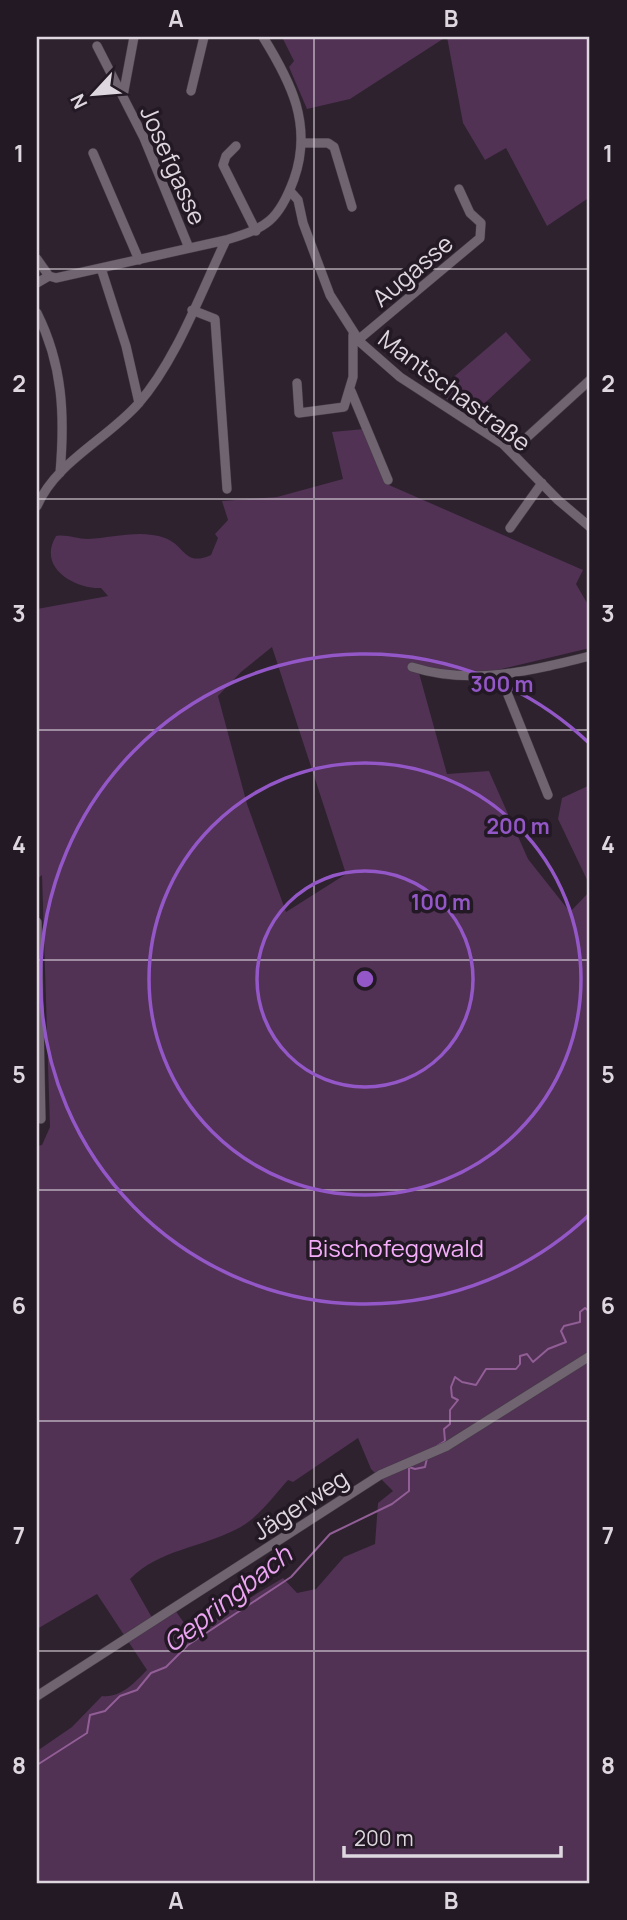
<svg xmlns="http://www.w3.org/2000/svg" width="627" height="1920" viewBox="0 0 627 1920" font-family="Manrope,sans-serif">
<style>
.green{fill:#513154;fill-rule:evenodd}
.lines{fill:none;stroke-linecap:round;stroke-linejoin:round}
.stream{stroke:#915e96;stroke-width:2}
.minor-casing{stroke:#453d46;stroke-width:10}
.minor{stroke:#706471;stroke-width:9}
.grid{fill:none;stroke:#ded7df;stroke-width:2;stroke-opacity:0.55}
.ring{fill:none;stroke:#9457c7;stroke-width:3.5}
.labels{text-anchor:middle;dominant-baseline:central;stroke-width:7;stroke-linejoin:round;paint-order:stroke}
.street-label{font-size:24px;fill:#ded7df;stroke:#231924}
.park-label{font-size:24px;fill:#f5adfb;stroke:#231924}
.water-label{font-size:26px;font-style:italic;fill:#eca4f3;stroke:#231924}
.centre{fill:#9457c7;stroke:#231924;stroke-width:3.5}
.ring-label{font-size:21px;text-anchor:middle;font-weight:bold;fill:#9457c7;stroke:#231924;stroke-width:7;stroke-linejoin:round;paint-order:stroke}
.neatline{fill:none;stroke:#ded7df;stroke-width:2.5}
.grid-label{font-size:23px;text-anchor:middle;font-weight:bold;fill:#ded7df}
</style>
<rect width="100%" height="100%" fill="#2d222e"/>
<path class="green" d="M282,37H446L350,99L307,109L289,67L294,61Z
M447,37H590V197L547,226L506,148L485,160L463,123Z
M506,332L531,360L472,415L436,392Z
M364,429L389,485L583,570L576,584L590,608V648L489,672L419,673L447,774L489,771L528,859L570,912L590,891V1883H37V1751L72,1727L102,1696C121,1698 134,1683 147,1670L97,1594L37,1629V1146L42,1145L50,1127L42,875L37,879V609L108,596L101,588C74,589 37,567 56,536C66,534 77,539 88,539C112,538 140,529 165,538C186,546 184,567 211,555L218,538L215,534L228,520L222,501L277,497L343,479L332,432ZM272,647L346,874L286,912L247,804L218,696L241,672ZM358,1438L371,1469L393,1491L378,1503L375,1544L344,1557L316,1589L297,1593L283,1578L191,1633L175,1610L155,1623L130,1579C160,1549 201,1548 237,1529C257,1519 273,1497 288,1480L293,1482Z
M590,785V886L558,819L562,798Z"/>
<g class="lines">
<path class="stream" d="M437,1446L445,1441L444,1429L450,1424V1410L458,1400L452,1397L451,1387L455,1377L462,1382L476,1385L486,1369H516L520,1364V1356L527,1354L533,1362L548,1349L566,1342L561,1331L564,1326L580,1322V1312L585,1308L590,1312
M37,1765L87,1733L90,1715L105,1711L120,1696L137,1690L151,1673L166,1667L188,1645L291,1577L330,1534L392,1504L409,1491V1467L415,1469L425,1467L427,1458"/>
<defs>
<path id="minor" d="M97,46L144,138L189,248
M191,91L204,37
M123,96L134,37
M302,143H328L334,147L352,207
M236,146L226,156L223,165L256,231
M93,153L139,260
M290,191L298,200L303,223L330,295L360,342L400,377L503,444L558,500L590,527
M37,259L49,276
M101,268L126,346L139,403
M37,283L49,276L56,278L226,240C267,228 279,220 294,179C313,125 291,82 263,37
M192,310L215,319L227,489
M37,313C63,365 65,416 60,473
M358,340L480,238L481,223L470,213L459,189
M297,383L299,413L344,407L353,377V335
M351,391L388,480
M512,451L590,380
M37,506C56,462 107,439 138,404C176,361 201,292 226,240
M510,528L542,483
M412,667C472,686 531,671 590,656
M500,675L548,795
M37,922L41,1119
M37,1696L380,1475L447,1446L590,1356"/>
</defs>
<use href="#minor" class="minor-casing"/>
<use href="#minor" class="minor"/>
</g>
<path class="grid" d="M314,37V1883M37,269H590M37,499H590M37,730H590M37,960H590M37,1190H590M37,1421H590M37,1651H590"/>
<g class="ring">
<circle cx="365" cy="979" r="108"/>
<circle cx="365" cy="979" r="216"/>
<path d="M589 1215A325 325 0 1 1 589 743"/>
</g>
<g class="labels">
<g class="street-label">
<text transform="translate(174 165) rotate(66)">Josefgasse</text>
<text transform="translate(412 270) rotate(-40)">Augasse</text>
<text transform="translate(455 390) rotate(37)">Mantschastraße</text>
<text transform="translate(300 1504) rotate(-33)">Jägerweg</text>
</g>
<g class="park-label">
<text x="396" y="1247">Bischofeggwald</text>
</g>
<g class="water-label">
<text transform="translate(227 1598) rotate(-38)">Gepringbach</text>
</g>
</g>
<circle cx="365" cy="979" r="10" class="centre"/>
<g class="ring-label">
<text x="502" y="692">300 m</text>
<text x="518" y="834">200 m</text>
<text x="441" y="910">100 m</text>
</g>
<rect width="627" height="1920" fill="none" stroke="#231924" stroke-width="77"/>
<g transform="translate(94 94) rotate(244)" stroke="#231924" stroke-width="5" paint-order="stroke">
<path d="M0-5L12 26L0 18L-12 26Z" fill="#ded7df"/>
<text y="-10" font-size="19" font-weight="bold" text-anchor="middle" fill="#ded7df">N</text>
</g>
<path d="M344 1846v10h217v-10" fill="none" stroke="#ded7df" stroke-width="3.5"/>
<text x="354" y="1846" font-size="21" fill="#ded7df" stroke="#231924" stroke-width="5" paint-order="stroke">200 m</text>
<rect x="38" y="38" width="550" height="1844" class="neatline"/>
<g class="grid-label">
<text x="176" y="27">A</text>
<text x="451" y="27">B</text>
<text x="19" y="162">1</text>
<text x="608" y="162">1</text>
<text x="19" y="392">2</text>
<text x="608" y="392">2</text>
<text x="19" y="622">3</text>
<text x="608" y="622">3</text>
<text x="19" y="853">4</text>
<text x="608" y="853">4</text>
<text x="19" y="1083">5</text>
<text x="608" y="1083">5</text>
<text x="19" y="1314">6</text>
<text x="608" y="1314">6</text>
<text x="19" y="1544">7</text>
<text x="608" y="1544">7</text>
<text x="19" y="1774">8</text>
<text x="608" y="1774">8</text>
<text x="176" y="1909">A</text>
<text x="451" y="1909">B</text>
</g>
</svg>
